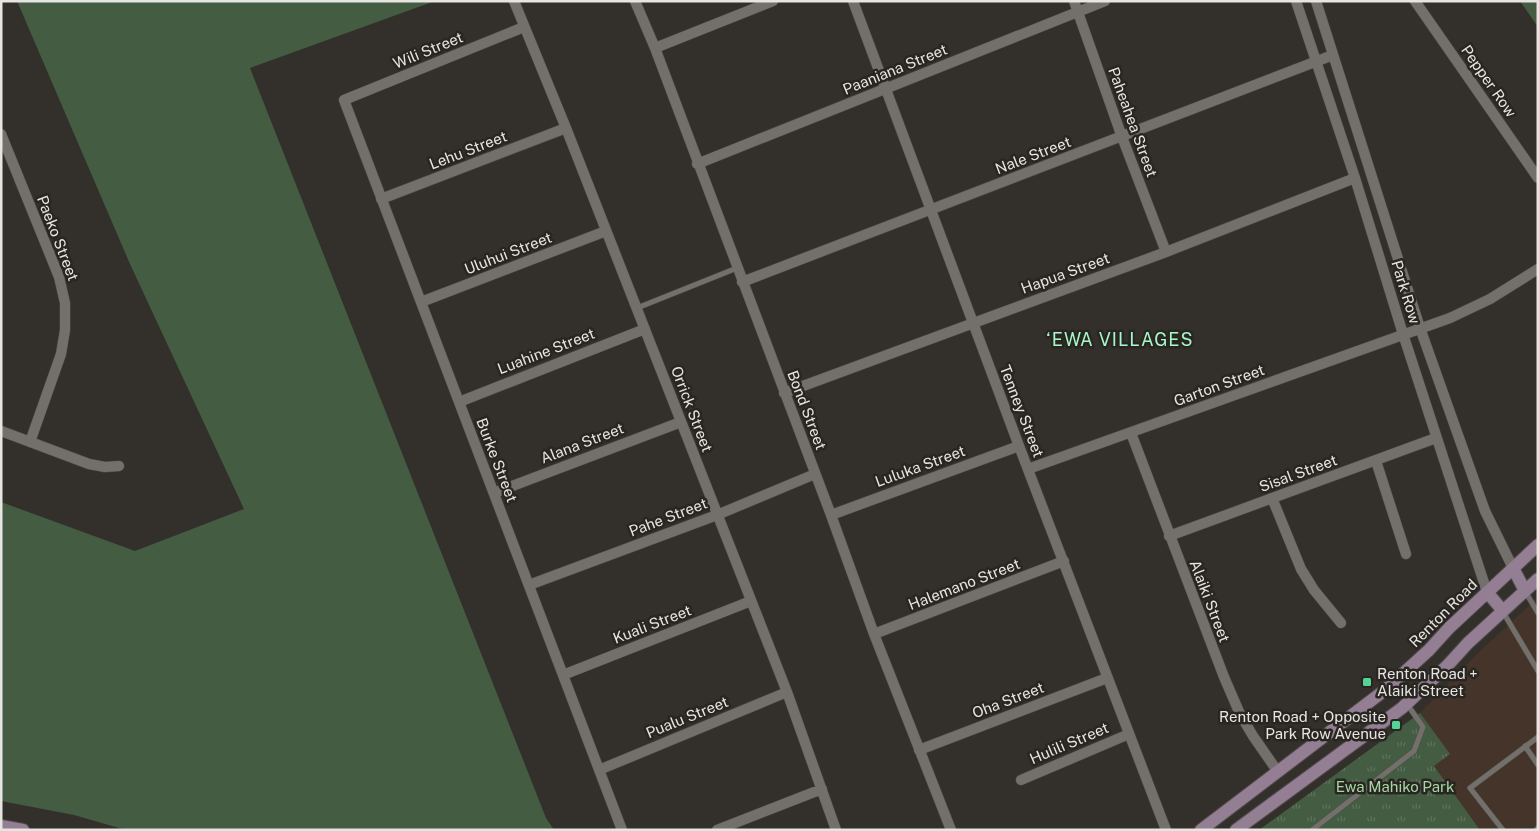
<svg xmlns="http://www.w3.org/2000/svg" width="1539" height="831" viewBox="0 0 1539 831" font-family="'Public Sans',sans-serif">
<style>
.industrial{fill:#45342a}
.grass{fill:#435c42}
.park{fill:url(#park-tufts)}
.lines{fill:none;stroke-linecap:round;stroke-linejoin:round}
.lane-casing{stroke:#504d4a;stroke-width:6}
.street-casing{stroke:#504d4a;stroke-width:11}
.secondary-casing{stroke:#504d4a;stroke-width:14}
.lane{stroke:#73706b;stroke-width:5}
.street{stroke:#73706b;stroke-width:10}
.secondary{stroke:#937e93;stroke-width:12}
.poi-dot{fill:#54d396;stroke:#292622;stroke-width:2}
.labels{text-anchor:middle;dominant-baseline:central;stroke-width:5;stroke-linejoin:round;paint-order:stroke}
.street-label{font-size:15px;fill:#e7e5e2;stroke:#292622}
.poi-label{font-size:15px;fill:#e7e5e2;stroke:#292622;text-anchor:start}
.park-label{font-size:15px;fill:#a4d7a2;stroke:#292622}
.quarter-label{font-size:18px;letter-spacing:1px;fill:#a7f7cb;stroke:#292622}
</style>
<defs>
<pattern id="park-tufts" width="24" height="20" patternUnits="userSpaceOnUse" patternTransform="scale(1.25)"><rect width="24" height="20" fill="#435c42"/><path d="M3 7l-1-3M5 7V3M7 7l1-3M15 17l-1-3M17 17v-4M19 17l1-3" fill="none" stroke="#5e735d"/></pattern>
</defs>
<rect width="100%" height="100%" fill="#33302c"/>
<path class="industrial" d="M1538,597V830H1480L1434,766L1420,713L1477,654Z"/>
<path class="grass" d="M17,1H435L250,68L546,818L554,830H126L74,815L1,801V502L135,551L244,509L130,264Z
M1520,1H1538V27Z"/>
<path class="park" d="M1420,713L1450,754L1434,766L1480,830H1259Z"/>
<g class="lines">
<defs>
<path id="lane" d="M637,308L737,268
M1525,591L1538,613
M1503,612L1538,671
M1525,746L1538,765
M1312,830L1414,751L1423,727L1407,704
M1503,830L1470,788L1538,737
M1536,830L1538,828"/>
<path id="street" d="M514,1L566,128L787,692L836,830
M635,1L655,48L831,515L874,634L951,830
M853,1L1019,446L1166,830
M1074,1L1122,137L1166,252
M1296,1L1355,178L1403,334L1487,592
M1316,1L1420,328L1485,511L1513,568
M1415,1L1538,178
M524,27L344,100L622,830
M655,48L773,1
M1,134L59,277L65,303V330L61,354L30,442
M697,164L1105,1
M381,199L566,128
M742,282L1333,55
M421,302L606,231
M784,393L1166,252L1355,178
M459,402L645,329
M1,431L89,464L105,467L119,466
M1131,433L1224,677L1240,714L1253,736L1278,772
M1376,461L1406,554
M1028,469L1450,318L1490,299L1538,269
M494,493L681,422
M1272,498L1301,569L1314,590L1341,623
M831,515L1019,446
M1169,536L1436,438
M529,585L717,515L815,474
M874,634L1064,561
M563,675L751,601
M919,750L1107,678
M599,770L787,692
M1021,780L1129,734
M717,830L822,789"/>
<path id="secondary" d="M1513,568L1525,591
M1487,592L1503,611
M1,826L23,830
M1201,830L1385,690L1429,650L1449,628L1538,545
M1236,830L1402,708L1447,666L1468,643L1538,579"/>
</defs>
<use href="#lane" class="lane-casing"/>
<use href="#street" class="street-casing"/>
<use href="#secondary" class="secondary-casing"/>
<use href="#lane" class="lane"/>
<use href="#street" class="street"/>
<use href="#secondary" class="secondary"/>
</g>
<g class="poi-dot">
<rect x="1362" y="677" width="10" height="10" rx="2.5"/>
<rect x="1391" y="720" width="10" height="10" rx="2.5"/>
</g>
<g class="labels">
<g class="street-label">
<text transform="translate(428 50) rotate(-22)">Wili Street</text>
<text transform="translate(895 69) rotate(-22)">Paaniana Street</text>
<text transform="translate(1489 81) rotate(55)">Pepper Row</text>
<text transform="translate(1133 122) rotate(70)">Paheahea Street</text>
<text transform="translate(468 150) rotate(-21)">Lehu Street</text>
<text transform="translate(1033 155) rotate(-21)">Nale Street</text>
<text transform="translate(58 238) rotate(69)">Paeko Street</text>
<text transform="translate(508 253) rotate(-21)">Uluhui Street</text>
<text transform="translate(1065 273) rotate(-20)">Hapua Street</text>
<text transform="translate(1406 292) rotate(73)">Park Row</text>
<text transform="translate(546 351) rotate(-21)">Luahine Street</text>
<text transform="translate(1219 385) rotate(-20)">Garton Street</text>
<text transform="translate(692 409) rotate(69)">Orrick Street</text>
<text transform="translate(807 410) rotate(69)">Bond Street</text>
<text transform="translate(1022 411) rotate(69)">Tenney Street</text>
<text transform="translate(582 443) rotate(-21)">Alana Street</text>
<text transform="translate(497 460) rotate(69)">Burke Street</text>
<text transform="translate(920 466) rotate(-20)">Luluka Street</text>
<text transform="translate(1298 473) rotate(-20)">Sisal Street</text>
<text transform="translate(668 517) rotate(-21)">Pahe Street</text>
<text transform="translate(964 584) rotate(-21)">Halemano Street</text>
<text transform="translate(1210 601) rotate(69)">Alaiki Street</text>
<text transform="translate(1443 613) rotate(-45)">Renton Road</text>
<text transform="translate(652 624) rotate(-21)">Kuali Street</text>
<text transform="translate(1008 700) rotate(-21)">Oha Street</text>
<text transform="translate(687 717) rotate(-22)">Pualu Street</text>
<text transform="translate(1069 743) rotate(-23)">Hulili Street</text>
</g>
<g class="poi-label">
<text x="1377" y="673">Renton Road +<tspan x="1377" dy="17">Alaiki Street</tspan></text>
<text x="1386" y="716" text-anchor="end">Renton Road + Opposite<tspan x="1386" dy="17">Park Row Avenue</tspan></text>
</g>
<g class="park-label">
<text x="1395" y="786">Ewa Mahiko Park</text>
</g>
<g class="quarter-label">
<text x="1120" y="339">‘EWA VILLAGES</text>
</g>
</g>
<rect width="1539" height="831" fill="none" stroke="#e7e5e2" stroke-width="5"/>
</svg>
